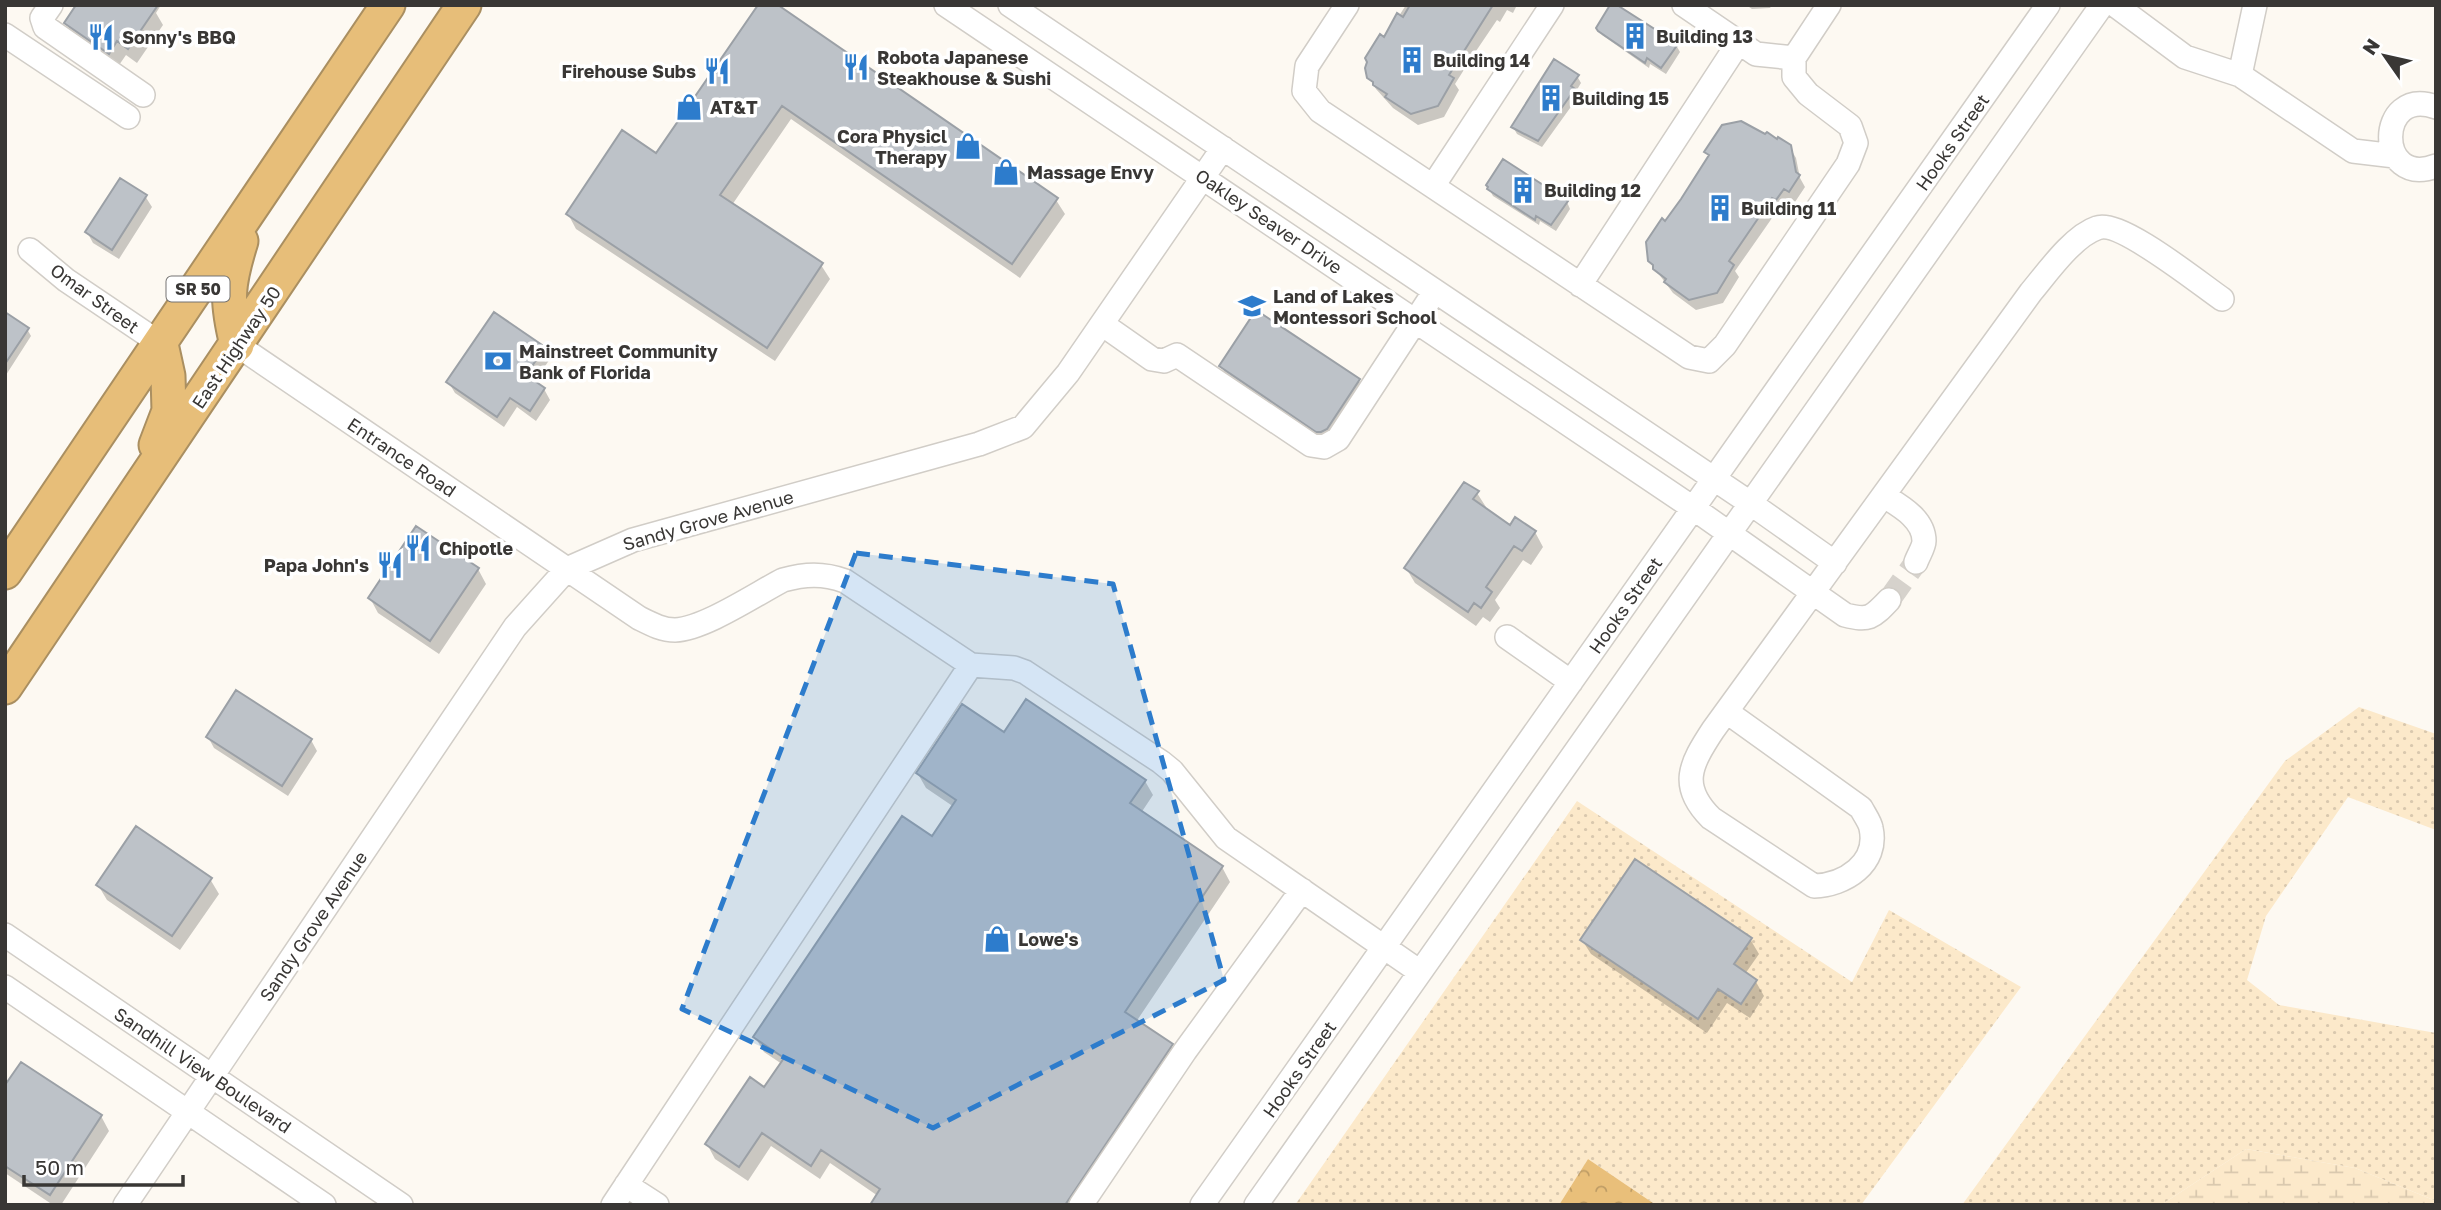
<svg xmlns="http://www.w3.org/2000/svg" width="2441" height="1210" viewBox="0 0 2441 1210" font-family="'Golos Text',sans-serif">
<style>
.grass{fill:url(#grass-dots)}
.forest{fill:url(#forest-crowns)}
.wetland{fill:url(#wetland-marsh)}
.shadow{fill:#0003}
.building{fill:#bdc2c8;stroke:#9ba0a6;stroke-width:2}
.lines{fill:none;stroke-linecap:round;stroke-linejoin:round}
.minor-tunnel{stroke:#d6d2cc;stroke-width:23;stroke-dasharray:23 11;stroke-linecap:butt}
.minor-casing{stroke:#d1cdc7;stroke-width:26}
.highway-casing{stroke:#aa8f61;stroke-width:37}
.minor{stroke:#fff;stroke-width:23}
.highway{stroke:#e7be79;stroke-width:33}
.marked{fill:#2d7ccc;fill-opacity:0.2;stroke:#2d7ccc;stroke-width:5;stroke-dasharray:14 9;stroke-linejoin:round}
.labels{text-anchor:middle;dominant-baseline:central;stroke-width:7;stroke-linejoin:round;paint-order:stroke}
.shield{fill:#fff;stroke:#747372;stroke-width:2}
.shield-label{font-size:16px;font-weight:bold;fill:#393735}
.poi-label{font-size:18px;font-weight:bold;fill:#393735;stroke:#fff;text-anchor:start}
.street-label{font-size:18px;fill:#393735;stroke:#fff}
</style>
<defs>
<pattern id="grass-dots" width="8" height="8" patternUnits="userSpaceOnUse" patternTransform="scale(1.75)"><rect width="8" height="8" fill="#fce9ca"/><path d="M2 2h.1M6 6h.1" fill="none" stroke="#d9c8ae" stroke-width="1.8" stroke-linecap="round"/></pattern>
<pattern id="forest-crowns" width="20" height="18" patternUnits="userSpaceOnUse" patternTransform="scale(1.75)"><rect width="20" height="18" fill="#e9bf7a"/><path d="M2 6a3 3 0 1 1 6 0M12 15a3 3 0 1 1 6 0" fill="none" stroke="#be9c65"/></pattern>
<pattern id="wetland-marsh" width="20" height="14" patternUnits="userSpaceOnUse" patternTransform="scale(1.75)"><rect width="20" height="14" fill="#fce9ca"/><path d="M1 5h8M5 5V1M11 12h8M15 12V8" fill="none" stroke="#d9c8ae"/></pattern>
</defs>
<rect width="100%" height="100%" fill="#fdf9f2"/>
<path class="grass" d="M2359,707L2436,734V830L2348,797L2266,916L2247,980L2279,1005L2436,1033V1201L2355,1168L2246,1149L2161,1205H1962L2285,761Z
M1577,801L1852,982L1889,910L2021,987L1861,1205H1656L1588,1159L1559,1205H1295Z"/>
<path class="forest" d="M1588,1159L1656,1205H1559Z"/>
<path class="wetland" d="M2246,1149L2355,1168L2436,1201V1205H2161Z"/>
<path class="shadow" d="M78,5H161L156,13L163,25L137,63L126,55L117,68L74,38L66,23Z
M760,5L1056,200L1065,214L1020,278L791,119L732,205L821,265L830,279L775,361L576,229L568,214L656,155Z
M1406,5H1517L1513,13L1507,10L1500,22L1497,20L1472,57L1455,84L1459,90L1444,117L1418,125L1393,108L1376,89L1369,77L1384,39Z
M1746,5H1772L1770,8L1752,9Z
M1598,28L1676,45L1680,52L1666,74L1650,64L1649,68L1602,35Z
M1577,76L1581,83L1575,93L1578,97L1542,147L1517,134L1513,127Z
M1789,146L1796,158L1800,178L1805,187L1795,202L1791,198L1782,210L1779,208L1763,231L1735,271L1739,277L1723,303L1696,310L1673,293L1649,261L1666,223L1710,158L1706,152Z
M1489,189L1567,202L1570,209L1556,231L1540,221L1539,225L1493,196Z
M145,196L152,207L119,259L93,243L87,232Z
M5,321L27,329L31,336L6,375Z
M544,348L550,359L534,382L544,389L550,400L536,421L517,407L504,427L455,393L449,383Z
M1221,366L1359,381L1365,391L1328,443L1227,377Z
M1477,493L1486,507L1485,509L1511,527L1535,532L1543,547L1531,565L1523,560L1495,600L1500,608L1490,622L1483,617L1476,626L1415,583L1406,568Z
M478,569L486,584L439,654L378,613L370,598Z
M1004,734L1145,781L1153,795L1141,813L1222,867L1230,882L1136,1022L1171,1045L1180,1060L1082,1205H872L878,1196L830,1163L820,1179L771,1146L748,1181L715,1159L707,1144L765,1090L782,1064L764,1052L755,1037L932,838L954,807L926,788L918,774Z
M208,737L311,740L317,751L288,796L214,748Z
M210,879L219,894L180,950L107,900L98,885Z
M1750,939L1759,954L1745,974L1756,982L1764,996L1750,1018L1727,1003L1707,1033L1591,954L1582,940Z
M5,1088L101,1116L109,1131L61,1205H53L5,1173Z"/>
<path class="building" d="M76,5H158L128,49L117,41L109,54L64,23Z
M758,5H778L1058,198L1012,264L782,106L720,195L823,263L767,348L566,214L622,130L656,153Z
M1410,5H1493L1449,75L1454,78L1438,106L1411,114L1385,97L1387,94L1373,85V82L1367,78L1365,68L1367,62L1365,58L1380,34L1384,37L1397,13L1403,17Z
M1610,5H1617L1678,44L1661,68L1647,58L1645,63L1598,31L1596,28Z
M1554,59L1579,75L1571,86L1575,89L1538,141L1511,127Z
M1741,121L1765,134L1767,132L1777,139L1778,137L1791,145L1796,172L1800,175L1789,192L1784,189L1776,200L1772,198L1757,220L1729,261L1734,265L1717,293L1689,300L1664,282L1666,279L1653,269V265L1648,261L1646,242L1662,218L1665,221L1681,199L1709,155L1704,152L1722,125Z
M1503,159L1568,201L1551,225L1536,216L1535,220L1487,189L1488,187L1486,185Z
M120,178L147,195L112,250L85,232Z
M1256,310L1360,379L1327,429L1321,432H1316L1219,366Z
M5,312L29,328L5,364Z
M494,312L545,347L526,375L545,388L530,411L510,398L497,417L446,382Z
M1464,482L1479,491L1473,499L1510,525L1515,517L1536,531L1522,551L1514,546L1486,587L1492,592L1481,608L1474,603L1468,612L1404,568Z
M416,526L479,568L430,641L368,598Z
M236,690L312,739L282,786L206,737Z
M1026,699L1146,780L1130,803L1223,866L1125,1012L1173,1044L1065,1205H870L880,1189L821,1150L811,1166L762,1133L739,1167L705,1144L750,1077L764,1087L784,1058L753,1037L902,816L932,836L956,800L916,773L962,704L1004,732Z
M136,826L212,878L172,936L96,885Z
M1635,859L1752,938L1734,964L1757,980L1741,1004L1718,989L1698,1019L1580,940Z
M21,1062L102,1115L50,1195L5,1166V1085Z"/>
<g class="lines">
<path class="minor-tunnel" d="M1889,600L1916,562"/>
<defs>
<path id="minor" d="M51,5L42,18L45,27L143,95
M946,5L1693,508L1845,615C1869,621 1872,618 1889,600
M1010,5L1750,503L1835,563
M1347,5L1307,66L1304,91L1320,111L1689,357L1709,361L1725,345L1848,164L1856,143L1850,126L1808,94L1794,77V58
M1684,5L1756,54L1794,58L1829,5
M2115,5L2185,57L2240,75L2353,151L2395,156
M5,35L128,117
M2240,75L2255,5
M2436,107C2376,85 2375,189 2436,166
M1433,186L1552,5
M30,250L66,280L161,344
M1580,285L1739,42
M1102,324L1152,359L1164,361L1177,355L1311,445L1324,447L1338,439L1435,291
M237,345L639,618C651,624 662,630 675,630C704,629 756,594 783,580C805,574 823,573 845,581L971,665L1014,668L1025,672L1161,762L1172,771L1226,838L1420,972
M1884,496C1900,506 1924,519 1924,541C1924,547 1918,556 1916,562
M1507,637L1571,682
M1727,712L1861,808C1864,814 1870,822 1871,828C1879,864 1844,885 1814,886L1711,818C1679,786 1690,765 1713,730L2031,292C2047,273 2073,236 2097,228C2120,219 2200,284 2222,299
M5,935L401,1205
M5,987L324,1205
M626,1185L657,1205
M125,1205L515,627L567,569L633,540L979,444L1023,427L1068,373L1223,148
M613,1205L971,665
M1081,1205L1185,1051L1302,890
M1202,1205L2048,5
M1256,1205L2102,5"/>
<path id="highway" d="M237,345C226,300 227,286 241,241
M156,445L169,411L168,376L161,344
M5,572L388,5
M5,687L464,5"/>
</defs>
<use href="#minor" class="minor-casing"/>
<use href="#highway" class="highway-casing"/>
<use href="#minor" class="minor"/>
<use href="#highway" class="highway"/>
</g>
<path class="marked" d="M856,553L1113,584L1224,980L933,1128L682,1009Z"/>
<defs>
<symbol id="building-bare" viewBox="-9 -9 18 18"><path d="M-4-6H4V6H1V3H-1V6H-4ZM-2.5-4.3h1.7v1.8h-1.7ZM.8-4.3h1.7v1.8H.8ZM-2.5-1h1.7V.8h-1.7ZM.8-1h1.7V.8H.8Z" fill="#2d7ccc" stroke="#fff" stroke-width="2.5" paint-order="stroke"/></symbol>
<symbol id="restaurant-bare" viewBox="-9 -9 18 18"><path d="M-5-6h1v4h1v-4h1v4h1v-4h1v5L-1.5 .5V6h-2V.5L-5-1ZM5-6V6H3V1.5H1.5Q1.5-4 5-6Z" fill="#2d7ccc" stroke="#fff" stroke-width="2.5" paint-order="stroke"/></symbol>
<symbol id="shop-bare" viewBox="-9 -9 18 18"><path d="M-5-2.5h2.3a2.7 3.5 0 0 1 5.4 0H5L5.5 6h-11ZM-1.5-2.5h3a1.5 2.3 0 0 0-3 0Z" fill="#2d7ccc" stroke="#fff" stroke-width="2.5" paint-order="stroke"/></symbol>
<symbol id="school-bare" viewBox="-9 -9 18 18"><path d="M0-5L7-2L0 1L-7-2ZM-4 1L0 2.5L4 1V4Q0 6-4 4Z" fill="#2d7ccc" stroke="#fff" stroke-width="2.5" paint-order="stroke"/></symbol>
<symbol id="bank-bare" viewBox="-9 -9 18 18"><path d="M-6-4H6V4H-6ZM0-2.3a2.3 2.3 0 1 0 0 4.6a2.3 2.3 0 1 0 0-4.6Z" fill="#2d7ccc" stroke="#fff" stroke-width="2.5" paint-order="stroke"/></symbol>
</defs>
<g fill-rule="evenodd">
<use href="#building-bare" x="1616" y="17" width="38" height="38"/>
<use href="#restaurant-bare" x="82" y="18" width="38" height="38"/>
<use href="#building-bare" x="1393" y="41" width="38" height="38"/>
<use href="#restaurant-bare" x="837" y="48" width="38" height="38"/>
<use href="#restaurant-bare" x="698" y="52" width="38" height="38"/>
<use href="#building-bare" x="1532" y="79" width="38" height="38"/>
<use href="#shop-bare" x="670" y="88" width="38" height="38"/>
<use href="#shop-bare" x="949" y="127" width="38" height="38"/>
<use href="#shop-bare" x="987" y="153" width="38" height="38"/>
<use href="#building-bare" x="1504" y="171" width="38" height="38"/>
<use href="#building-bare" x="1701" y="189" width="38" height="38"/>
<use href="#school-bare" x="1233" y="287" width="38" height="38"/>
<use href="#bank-bare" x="479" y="342" width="38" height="38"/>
<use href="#restaurant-bare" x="399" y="529" width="38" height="38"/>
<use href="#restaurant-bare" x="371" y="546" width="38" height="38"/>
<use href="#shop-bare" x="978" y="920" width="38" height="38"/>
</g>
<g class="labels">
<rect class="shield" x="166.5" y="276.5" width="63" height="25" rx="5"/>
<g class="shield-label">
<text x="198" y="289">SR 50</text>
</g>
<g class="poi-label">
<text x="1656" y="36">Building 13</text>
<text x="122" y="37">Sonny's BBQ</text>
<text x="877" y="57">Robota Japanese<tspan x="877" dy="21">Steakhouse &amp; Sushi</tspan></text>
<text x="1433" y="60">Building 14</text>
<text x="696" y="71" text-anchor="end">Firehouse Subs</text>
<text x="1572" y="98">Building 15</text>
<text x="710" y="107">AT&amp;T</text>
<text x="947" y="136" text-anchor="end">Cora Physicl<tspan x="947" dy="21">Therapy</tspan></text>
<text x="1027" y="172">Massage Envy</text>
<text x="1544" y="190">Building 12</text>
<text x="1741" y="208">Building 11</text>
<text x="1273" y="296">Land of Lakes<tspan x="1273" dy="21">Montessori School</tspan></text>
<text x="519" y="351">Mainstreet Community<tspan x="519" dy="21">Bank of Florida</tspan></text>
<text x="439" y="548">Chipotle</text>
<text x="369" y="565" text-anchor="end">Papa John's</text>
<text x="1018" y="939">Lowe's</text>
</g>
<g class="street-label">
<text transform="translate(1952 142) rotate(-55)">Hooks Street</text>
<text transform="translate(1269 221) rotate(34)">Oakley Seaver Drive</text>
<text transform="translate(95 298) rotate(36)">Omar Street</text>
<text transform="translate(236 347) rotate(-56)">East Highway 50</text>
<text transform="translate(402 457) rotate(34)">Entrance Road</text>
<text transform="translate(708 520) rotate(-16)">Sandy Grove Avenue</text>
<text transform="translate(1625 605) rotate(-55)">Hooks Street</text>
<text transform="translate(313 926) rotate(-56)">Sandy Grove Avenue</text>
<text transform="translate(1299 1069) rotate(-55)">Hooks Street</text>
<text transform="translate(203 1070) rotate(34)">Sandhill View Boulevard</text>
</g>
</g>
<rect width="2441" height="1210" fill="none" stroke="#393735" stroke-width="14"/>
<g transform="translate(2385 56) rotate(304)" stroke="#ffffff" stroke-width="5" paint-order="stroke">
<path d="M0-5L12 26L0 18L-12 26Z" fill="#393735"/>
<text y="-10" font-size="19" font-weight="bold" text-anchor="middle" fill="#393735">N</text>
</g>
<path d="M24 1175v10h159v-10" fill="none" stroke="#393735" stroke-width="3.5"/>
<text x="35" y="1175" font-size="21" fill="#393735" stroke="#ffffff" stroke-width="5" paint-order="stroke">50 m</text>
</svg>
